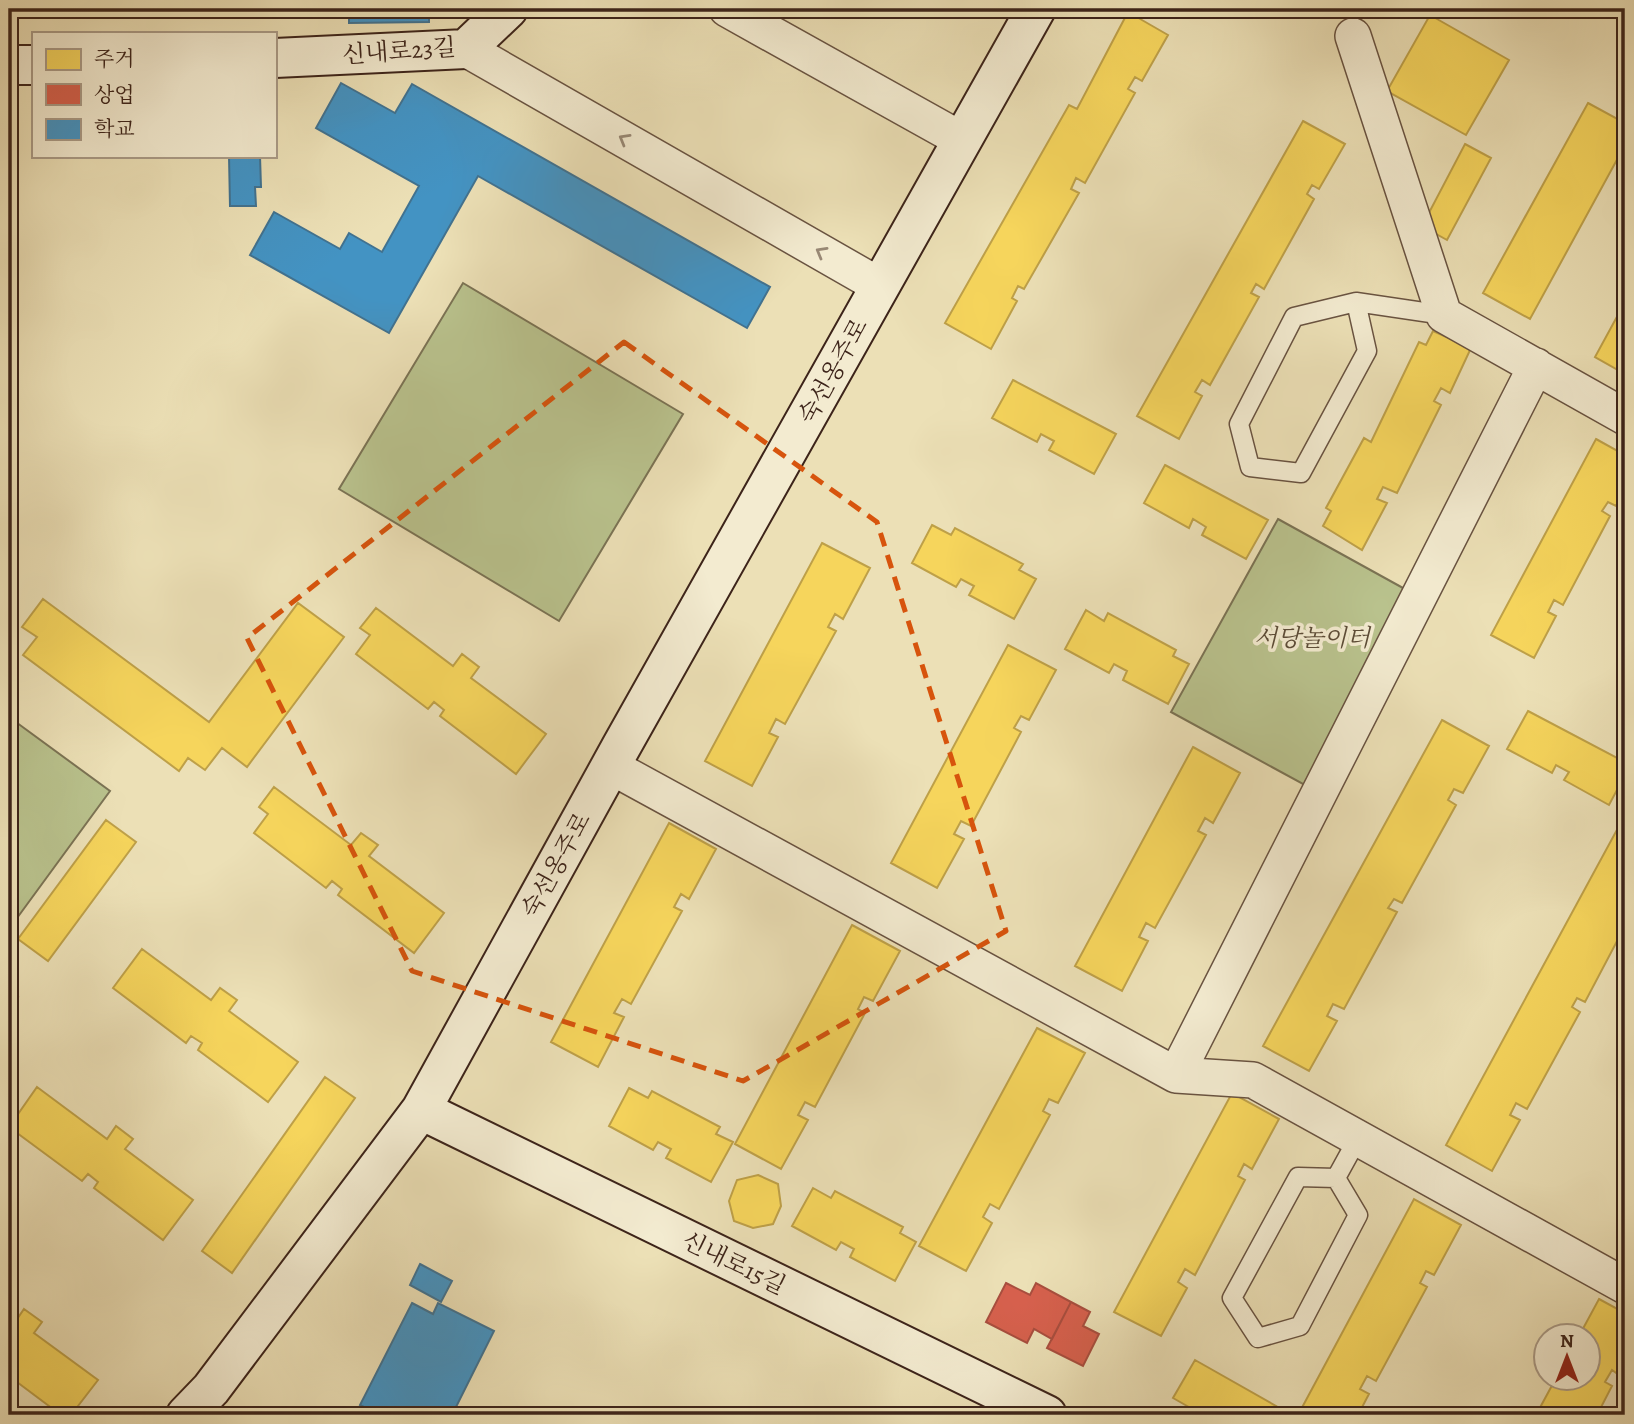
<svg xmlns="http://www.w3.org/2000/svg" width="1634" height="1424" viewBox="0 0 1634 1424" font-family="Alegreya,'Noto Serif KR',serif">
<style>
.green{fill:#b9c28d;stroke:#7b7354;stroke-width:2}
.homes{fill:#f6d55c;stroke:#bea048;stroke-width:2}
.shops{fill:#d6604d;stroke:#a84e3e;stroke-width:2}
.schools{fill:#4393c3;stroke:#417290;stroke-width:2}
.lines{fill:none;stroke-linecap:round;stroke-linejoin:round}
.lane-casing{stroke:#695341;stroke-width:21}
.street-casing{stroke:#695341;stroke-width:38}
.secondary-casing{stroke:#3d241a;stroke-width:42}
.lane{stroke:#f3ebd0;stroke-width:18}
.street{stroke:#f3ebd0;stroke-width:35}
.secondary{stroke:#f3ebd0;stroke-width:38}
.oneway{stroke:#988875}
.marked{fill:none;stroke:#d7540d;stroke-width:5;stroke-dasharray:14 9;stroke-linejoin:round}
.labels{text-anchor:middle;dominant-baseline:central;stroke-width:7;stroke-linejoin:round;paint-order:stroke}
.street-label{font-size:24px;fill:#3d241a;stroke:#f3ebd0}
.park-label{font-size:24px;font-style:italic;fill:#5c4c37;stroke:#f3ebd0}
</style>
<rect width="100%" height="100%" fill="#ece0b6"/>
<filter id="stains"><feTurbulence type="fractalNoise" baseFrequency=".00286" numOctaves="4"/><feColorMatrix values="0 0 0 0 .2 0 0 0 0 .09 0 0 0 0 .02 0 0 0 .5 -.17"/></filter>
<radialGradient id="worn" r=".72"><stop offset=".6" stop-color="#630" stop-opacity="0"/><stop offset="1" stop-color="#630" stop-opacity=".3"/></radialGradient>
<path class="green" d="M463,283L683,414L559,621L339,489Z
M1278,519L1432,604L1325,796L1171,712Z
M9,717L110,791L9,929Z"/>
<path class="homes" d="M1128,12L1168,35L1142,81L1135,77L1128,89L1135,93L1085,183L1076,178L1071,189L1079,193L1024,289L1018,286L1012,298L1017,301L991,349L945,323L1069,105L1077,109Z
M1430,15L1509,60L1466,135L1387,91Z
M1588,103L1625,123V145L1530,319L1483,293Z
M1303,121L1345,144L1319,189L1312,185L1307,194L1314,199L1264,289L1256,284L1251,293L1259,297L1210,385L1202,380L1195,392L1202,396L1179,439L1137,416Z
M1465,144L1491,158L1447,240L1422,226Z
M1625,302V374L1595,357Z
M1433,331L1471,348L1450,393L1441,388L1434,401L1441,405L1397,493L1383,487L1377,499L1387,503L1362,550L1323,526L1331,511L1326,508L1364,438L1371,442L1419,342L1426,345Z
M1013,380L1116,434L1094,474L1049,450L1054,441L1041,434L1037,442L992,418Z
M1596,439L1625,455V489L1616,506L1608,502L1602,511L1610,516L1563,605L1554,600L1548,612L1556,616L1534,658L1491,635Z
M1165,465L1268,520L1246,559L1202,535L1206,527L1193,519L1189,528L1144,503Z
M932,525L951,535L955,528L1023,564L1019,570L1036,579L1014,619L969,595L974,586L961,579L956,587L912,563Z
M822,543L870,568L843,619L835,614L828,627L836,631L785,724L776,719L769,733L778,737L752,786L705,761Z
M43,599L209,722L298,603L344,637L247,767L222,748L205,770L188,758L179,771L23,655L37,637L22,627Z
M376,608L453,666L462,654L479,667L471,678L546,734L516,774L440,716L444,710L434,702L428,709L356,654L370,635L360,628Z
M1086,610L1104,621L1108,613L1176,650L1173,656L1189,664L1168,704L1123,680L1127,671L1114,664L1109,673L1065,649Z
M1008,645L1056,670L1029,720L1021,716L1014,728L1021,732L971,826L961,821L954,834L964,839L937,888L891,863Z
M1528,711L1625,762V775L1609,805L1564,780L1569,772L1556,765L1552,773L1507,749Z
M1442,720L1489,746L1463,793L1454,789L1448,800L1456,805L1402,903L1394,899L1388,908L1397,912L1344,1009L1333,1004L1327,1016L1337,1021L1309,1071L1263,1046Z
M1193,747L1240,773L1213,823L1205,818L1198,831L1206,835L1155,928L1146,923L1139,937L1148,941L1122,991L1075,966Z
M274,787L351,845L361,833L378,845L369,856L444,913L414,953L338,895L342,889L332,881L326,888L254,833L268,814L259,807Z
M106,820L136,842L48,961L18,939Z
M669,823L716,849L689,899L681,894L674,907L682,911L631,1004L622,999L614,1013L624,1017L598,1067L551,1042Z
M1619,826L1625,829V926L1585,1002L1577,998L1572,1007L1580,1012L1527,1109L1516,1103L1510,1115L1520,1120L1492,1171L1446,1145Z
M852,925L900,951L873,1001L864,997L858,1009L865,1013L815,1107L805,1102L798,1115L808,1120L781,1169L735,1144Z
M142,949L211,1000L220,988L237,1000L229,1011L298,1062L268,1102L198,1050L202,1043L191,1036L186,1043L113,988Z
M9,991L18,997L9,1009Z
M1037,1028L1085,1053L1058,1103L1049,1099L1043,1111L1050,1115L999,1209L990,1204L983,1217L992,1223L966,1271L919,1246Z
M325,1077L355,1098L232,1273L202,1251Z
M37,1087L107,1139L116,1126L133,1139L125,1149L193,1200L163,1240L94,1188L98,1182L88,1174L82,1181L9,1127Z
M629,1088L648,1098L652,1091L720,1127L716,1134L733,1142L711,1182L666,1158L671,1149L658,1142L653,1150L609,1126Z
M1232,1093L1279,1119L1252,1169L1244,1164L1238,1176L1245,1180L1195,1275L1185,1269L1178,1282L1187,1288L1161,1336L1114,1312Z
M758,1175L778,1184L781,1206L773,1224L753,1228L734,1221L729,1201L737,1180Z
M813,1188L831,1198L835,1191L903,1227L900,1233L916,1242L895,1281L850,1257L854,1249L841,1242L836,1250L792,1226Z
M1414,1199L1461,1225L1434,1275L1426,1271L1420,1283L1427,1287L1376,1381L1367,1376L1360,1389L1369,1394L1358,1415H1298Z
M1599,1299L1625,1313V1364L1619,1375L1612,1370L1605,1382L1612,1386L1597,1415H1536L1556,1378H1588V1336H1579Z
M24,1309L42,1322L34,1333L98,1380L71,1415H61L9,1376V1317L15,1322Z
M1195,1360L1292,1415H1203L1173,1398Z"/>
<path class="shops" d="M1006,1283L1030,1295L1036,1283L1071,1302L1052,1339L1034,1329L1027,1343L986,1322Z
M1071,1302L1090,1312L1083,1326L1099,1334L1083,1366L1047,1348Z"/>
<path class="schools" d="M349,9H429V22L349,23Z
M341,83L395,113L412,84L770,287L747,328L478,176L389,333L250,255L274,212L340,249L349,233L382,252L419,186L316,128Z
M229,156H260L261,187H255L256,206H230Z
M420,1264L452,1281L441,1302L410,1285Z
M412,1303L433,1314L438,1303L494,1331L452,1415H379L360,1405Z"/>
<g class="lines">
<defs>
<path id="lane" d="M1356,302L1367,351L1301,473L1250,467L1239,424L1294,317L1356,302L1444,315
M1336,1178L1358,1215L1300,1326L1258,1338L1232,1298L1298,1177L1336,1178L1358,1138"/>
<path id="street" d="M727,9L962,140
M1353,36L1444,315L1625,417
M466,49L880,286
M610,766L1176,1075L1253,1080L1625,1286
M1176,1075L1536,366"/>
<path id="secondary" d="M275,58L466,49L508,9
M9,65H33
M421,1110L1047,1415
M186,1415L211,1389L421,1110L621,747L1036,9"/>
</defs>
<use href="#lane" class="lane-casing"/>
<use href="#street" class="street-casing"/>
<use href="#secondary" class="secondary-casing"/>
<use href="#lane" class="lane"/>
<use href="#street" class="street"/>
<use href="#secondary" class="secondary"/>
</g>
<defs><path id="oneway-chevron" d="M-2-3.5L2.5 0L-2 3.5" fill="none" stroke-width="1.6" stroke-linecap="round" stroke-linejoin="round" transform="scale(1.75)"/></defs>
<g class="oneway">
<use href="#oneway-chevron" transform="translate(624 139) rotate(-150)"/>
<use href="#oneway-chevron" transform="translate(821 252) rotate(-150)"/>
</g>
<path class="marked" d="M624,342L877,522L1006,931L743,1081L412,971L247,638Z"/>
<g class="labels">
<g class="street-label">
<text transform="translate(399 51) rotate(-4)">신내로23길</text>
<text transform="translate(833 371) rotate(-61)">숙선옹주로</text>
<text transform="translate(556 865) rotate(-61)">숙선옹주로</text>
<text transform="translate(734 1263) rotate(26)">신내로15길</text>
</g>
<g class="park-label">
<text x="1312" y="638">서당놀이터</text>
</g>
</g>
<rect width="1634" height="1424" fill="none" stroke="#ece0b6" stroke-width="35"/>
<rect x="10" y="10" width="1613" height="1403" fill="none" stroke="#3d241a" stroke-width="3.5"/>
<rect x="18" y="18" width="1599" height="1389" fill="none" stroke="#3d241a" stroke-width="2"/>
<rect x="32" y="32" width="245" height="126" fill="#f3ebd0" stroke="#aa9b87" stroke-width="2"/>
<rect x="46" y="49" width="35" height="21" fill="#f6d55c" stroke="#aa9b87" stroke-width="2"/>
<text x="94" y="66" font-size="21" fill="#3d241a">주거</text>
<rect x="46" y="84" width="35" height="21" fill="#d6604d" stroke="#aa9b87" stroke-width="2"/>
<text x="94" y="102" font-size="21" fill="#3d241a">상업</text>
<rect x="46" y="119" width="35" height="21" fill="#4393c3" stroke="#aa9b87" stroke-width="2"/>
<text x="94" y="136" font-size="21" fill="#3d241a">학교</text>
<g transform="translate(1567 1357)"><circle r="33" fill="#f3ebd0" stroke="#aa9b87" stroke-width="2"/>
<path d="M0-5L12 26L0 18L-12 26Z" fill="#8f2418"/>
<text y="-10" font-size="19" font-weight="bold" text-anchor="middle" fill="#3d241a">N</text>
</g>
<rect width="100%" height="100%" filter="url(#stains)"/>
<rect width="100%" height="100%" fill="url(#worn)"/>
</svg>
